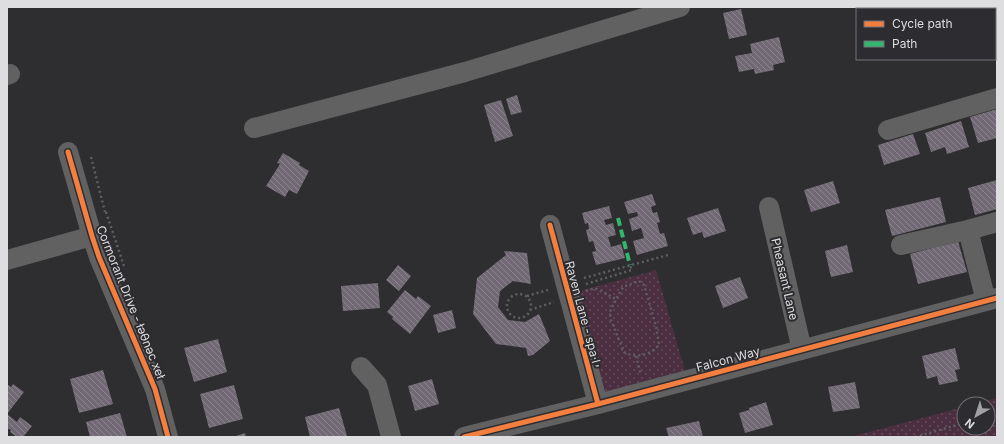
<svg xmlns="http://www.w3.org/2000/svg" width="1004" height="444" viewBox="0 0 1004 444" font-family="Inter,sans-serif">
<style>
.grass{fill:url(#grass-dots)}
.building{fill:url(#building-back-hatch)}
.lines{fill:none;stroke-linecap:round;stroke-linejoin:round}
.path{stroke:#5f5f5f;stroke-width:2.5;stroke-dasharray:2 3;stroke-linecap:butt}
.minor{stroke:#616161;stroke-width:20}
.quiet{stroke:#33b770;stroke-width:4;stroke-dasharray:8 4;stroke-linecap:butt}
.cycleway-casing{stroke:#2d2c30;stroke-width:8}
.cycleway{stroke:#f27e40;stroke-width:5}
.labels{text-anchor:middle;dominant-baseline:central;stroke-width:4;stroke-linejoin:round;paint-order:stroke}
.street-label{font-size:12px;fill:#dedee0;stroke:#2d2c30}
</style>
<defs>
<pattern id="grass-dots" width="8" height="8" patternUnits="userSpaceOnUse"><rect width="8" height="8" fill="#4b2f40"/><path d="M2 2h.1M6 6h.1" fill="none" stroke="#644d5b" stroke-width="1.8" stroke-linecap="round"/></pattern>
<pattern id="building-back-hatch" width="6" height="6" patternUnits="userSpaceOnUse"><rect width="6" height="6" fill="#716974"/><path d="M-1 5l2 2M0 0l6 6M5-1l2 2" fill="none" stroke="#8b858e"/></pattern>
</defs>
<rect width="100%" height="100%" fill="#2e2d2f"/>
<path class="grass" d="M656,270L685,371L605,394L576,292Z
M997,398V437H850L964,407V428H988V404H974Z"/>
<path class="building" d="M741,9L747,35L729,39L723,13Z
M779,37L785,62L773,65L774,70L755,74L754,69L739,72L735,56L752,53L750,44Z
M517,95L522,112L511,115L506,99Z
M501,100L513,136L495,142L484,105Z
M997,109V138L978,143L970,117Z
M961,121L969,147L947,154L945,147L931,152L925,133Z
M913,134L920,154L884,165L878,145Z
M283,153L300,163L299,165L309,171L297,194L289,190L285,197L266,186L280,164L277,163Z
M997,180V209L975,215L968,188Z
M833,181L840,203L811,212L804,190Z
M652,194L656,205L651,207L653,213L657,212L660,222L657,223L660,234L664,233L668,246L637,255L633,241L644,238L641,228L632,231L629,219L638,216L637,212L628,214L624,202Z
M940,197L946,222L892,236L885,210Z
M609,206L612,218L604,220L606,225L613,223L616,235L608,237L611,247L621,244L625,258L596,265L592,252L596,251L593,241L589,242L586,230L589,229L588,223L585,224L582,213Z
M718,208L726,231L704,238L702,232L693,235L687,218Z
M958,241L967,272L918,284L910,254Z
M847,245L853,272L831,277L825,251Z
M504,251L527,253L531,284L513,281L500,291L498,307L508,320L525,322L539,314L550,341L533,355L528,356L526,348L496,344L473,314L477,278L506,255Z
M398,265L411,276L399,291L386,280Z
M740,277L748,298L723,308L715,286Z
M378,283L380,308L343,311L341,286Z
M405,290L416,299L418,296L431,306L410,334L392,319L393,317L387,312Z
M452,310L456,328L438,333L433,315Z
M218,339L227,372L194,382L184,348Z
M955,348L960,369L955,370L958,381L939,385L937,376L927,379L922,356Z
M103,370L113,404L79,413L70,379Z
M432,379L439,404L415,411L408,386Z
M855,382L860,408L833,412L828,387Z
M7,384L11,387L13,384L24,392L7,414Z
M234,385L243,419L209,428L200,394Z
M766,402L773,425L745,433L739,413L749,410V408Z
M339,408L347,436L310,437L305,417Z
M120,413L127,437H90L86,422Z
M7,414L17,422L20,417L32,426L23,437H17L10,432L11,430L7,428Z
M699,421L703,437H669L666,428Z
M245,433L246,437H233Z"/>
<g class="lines">
<path class="path" d="M91,157L105,212
M106,212L124,266
M584,278L668,255
M639,281L644,285L656,326L659,344C653,355 635,359 624,352L611,320L610,314L611,309L623,287Z
M586,284L632,270L630,265
M586,291L595,288L616,299
M507 306a12 12 0 1 1 24 0a12 12 0 1 1-24 0Z
M527,296L551,289
M530,310L554,302
M636,356L641,375
M988,417L997,414
M915,437L964,423"/>
<path class="minor" d="M7,75L10,74
M254,128L465,72L680,7
M888,130L997,98
M68,152L92,236L99,257L155,389L168,437
M769,207L802,350
M550,225L598,404
M901,245L968,230
M7,260L92,236
M986,301L968,230L997,222
M361,367L377,385L391,437
M464,437L598,404L997,298"/>
<path class="quiet" d="M618,218L630,265"/>
<defs>
<path id="cycleway" d="M68,152L92,236L99,257L155,389L168,437
M550,225L598,404
M464,437L598,404L997,298"/>
</defs>
<use href="#cycleway" class="cycleway-casing"/>
<use href="#cycleway" class="cycleway"/>
</g>
<g class="labels">
<g class="street-label">
<text transform="translate(785 279) rotate(77)">Pheasant Lane</text>
<text transform="translate(131 302) rotate(68)">Cormorant Drive - łəθnəc xeł</text>
<text transform="translate(583 312) rotate(75)">Raven Lane - spa·l̓</text>
<text transform="translate(728 359) rotate(-15)">Falcon Way</text>
</g>
</g>
<rect width="1004" height="444" fill="none" stroke="#dedee0" stroke-width="16"/>
<rect x="856" y="8" width="140" height="52" fill="#2d2c30" stroke="#747376"/>
<rect x="864" y="21" width="20" height="6" fill="#f27e40" stroke="#747376"/>
<text x="892" y="28" font-size="12" fill="#dedee0">Cycle path</text>
<rect x="864" y="41" width="20" height="6" fill="#33b770" stroke="#747376"/>
<text x="892" y="48" font-size="12" fill="#dedee0">Path</text>
<g transform="translate(976 416) rotate(219)"><circle r="19" fill="#2d2c30" stroke="#747376"/>
<path d="M0-3L7 15L0 10L-7 15Z" fill="#a0a0a2"/>
<text y="-6" font-size="11" font-weight="bold" text-anchor="middle" fill="#dedee0">N</text>
</g>
</svg>
